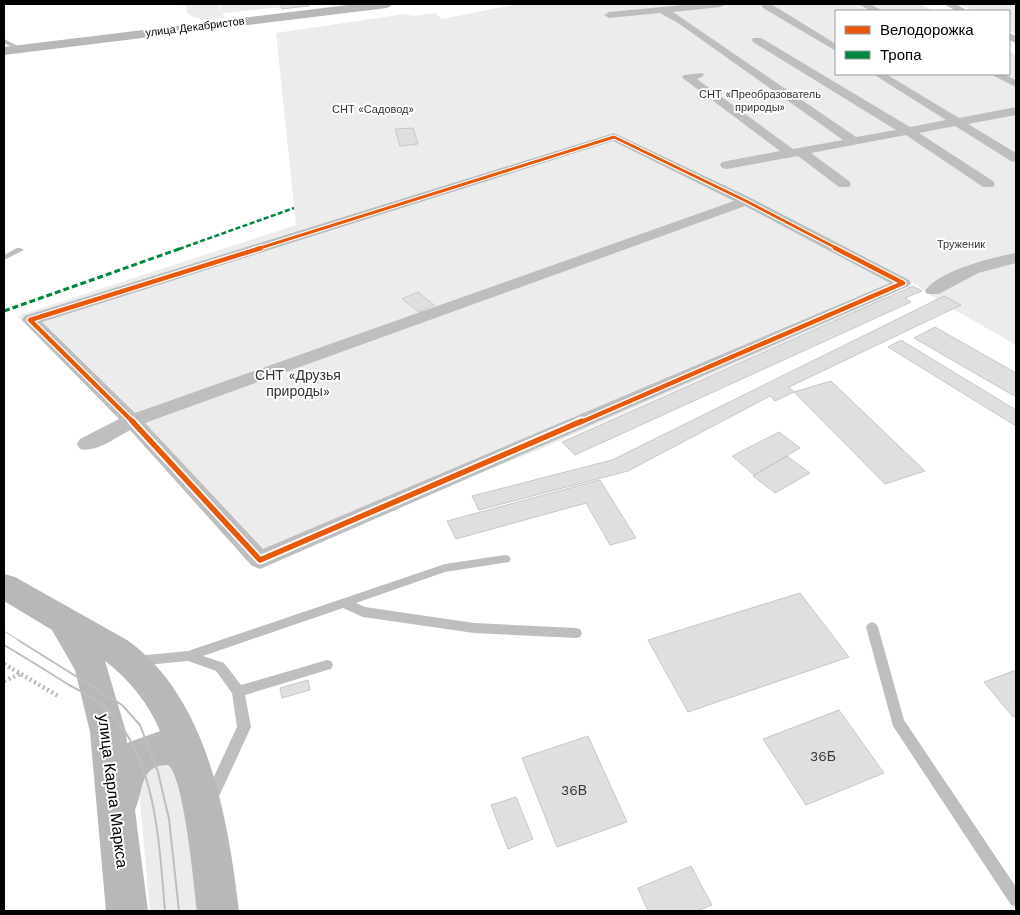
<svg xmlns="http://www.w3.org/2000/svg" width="1020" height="915" viewBox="0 0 1020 915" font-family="'Work Sans',sans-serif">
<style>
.green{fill:#ececec}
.building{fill:#dfdfdf;stroke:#c7c7c7}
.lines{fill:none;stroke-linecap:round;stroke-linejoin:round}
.path{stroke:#b9b9b9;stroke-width:4.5;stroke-dasharray:2 3;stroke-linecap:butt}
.lane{fill:#bebebe;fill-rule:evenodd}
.street{fill:#bebebe;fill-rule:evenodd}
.secondary{fill:#b8b8b8;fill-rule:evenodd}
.tram-far1{stroke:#bebebe;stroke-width:1}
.tram{stroke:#bebebe;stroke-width:2}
.quiet-far1{stroke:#00873e;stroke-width:2.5;stroke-dasharray:5 2.5;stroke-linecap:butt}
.quiet{stroke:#00873e;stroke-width:3;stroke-dasharray:6 3;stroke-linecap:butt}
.cycleway-far2-casing{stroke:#fff;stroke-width:5}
.cycleway-far1-casing{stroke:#fff;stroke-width:7}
.cycleway-casing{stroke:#fff;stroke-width:9}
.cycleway-far2{stroke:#e8590c;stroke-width:3}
.cycleway-far1{stroke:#e8590c;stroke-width:4.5}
.cycleway{stroke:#e8590c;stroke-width:5.5}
.labels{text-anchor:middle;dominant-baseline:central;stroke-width:4;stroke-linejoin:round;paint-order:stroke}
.far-street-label{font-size:11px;fill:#000;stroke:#fff}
.far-park-label{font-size:11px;fill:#333;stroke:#fff}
.park-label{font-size:14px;fill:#333;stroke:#fff}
.near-number-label{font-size:14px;fill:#383838}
.near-street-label{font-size:16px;fill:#000;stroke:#fff}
</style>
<rect width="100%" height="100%" fill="#fff"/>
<path class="green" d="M172,4H218L221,11L220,4H317L223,13L224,18C211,21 198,21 187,13L186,6Z
M518,4H920L934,11H836V74H1009V51L1016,55V345L953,309L960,304L944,296L936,299L912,282L881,300L536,451L260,560L17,316L296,225L276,33L404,14L413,16L435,13L442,19Z
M958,4H1016V34L1009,30V11H972Z
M160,755L184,772L202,911H150L137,769Z"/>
<path class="building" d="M280,4H308L309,6L282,9Z
M413,128L418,144L400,146L395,129Z
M913,286L922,291L905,298L911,302L575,455L562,442Z
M418,292L434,305L419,312L402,299Z
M944,296L961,305L789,387L794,392L775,401L770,396L628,471L479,510L472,496L612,460Z
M935,327L1016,373V397L914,338Z
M901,340L1016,410V426L888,347Z
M831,381L925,471L885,484L794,392Z
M779,432L800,448L754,475L732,456Z
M787,456L810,473L775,493L753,476Z
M600,480L636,538L610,545L586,503L456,539L447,521Z
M800,593L849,657L688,712L648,640Z
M1016,670V715L1013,717L984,682Z
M308,680L310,690L282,698L280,688Z
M839,710L884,773L806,805L763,739Z
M588,736L627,822L557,847L522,758Z
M516,797L533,839L508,849L491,805Z
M691,866L712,905L697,911H648L638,888Z"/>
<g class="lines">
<path class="path" d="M4,664L58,696
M4,681L20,674"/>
<path class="lane" d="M4,39L22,48L23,49L18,50L4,43Z
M17,248H20L24,250L4,260V255Z
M505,555L509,556L511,559L509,562L445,572L356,603L365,607L474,623L576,628L580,629L582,633L580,637L576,638L474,633L363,617L343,608L203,656L224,663L241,685L327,660L331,661L333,665L331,669L327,670L245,695L251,727L216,803L211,805L206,803L204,798L237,727L232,693L216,671L188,661L136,666L132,665L130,661L132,657L136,656L188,651L445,564Z
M872,622L876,624L878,627L904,720L1016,887V907L1011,905L893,726L866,627L868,624Z"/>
<path class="street" d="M694,4H726L721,7L673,12L856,137L896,130L753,42L752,40L753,38H761L910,127L946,120L873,74H886L959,118L1016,107V115L968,124L1016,153V162L1011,161L955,126L919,133L993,181L995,184L993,187H983L906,135L811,153L849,181L851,184L849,187H839L798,156L727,169L722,168L720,165L722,162L780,151L684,79L682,77L684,75L702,73L704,75L702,77L697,79L793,149L843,140L678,23L660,13L609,18L604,15L609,12Z
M761,4H771L836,44V51L763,8Z
M858,4H870L883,11H871Z
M944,4H956L968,11H956Z
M1009,33L1016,36V43L1009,40Z
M990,74H1004L1016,80V87Z
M614,133L751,198L909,280L911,283L909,286L260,569L252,566L130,430C115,438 96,453 80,449L77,444L80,439L119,419L22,320L24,316ZM613,141L734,201L135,413L42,322ZM745,206L890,283L263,549L145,423Z
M1016,253V263L978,273L939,294H927L925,291C938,271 993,257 1016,253Z"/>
<path class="secondary" d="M356,4H394L387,8L4,55V47Z
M4,574L15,577L127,640C208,697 228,819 239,911H197C194,886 184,776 168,765C139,765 144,790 135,810L148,911H106L90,732L75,670L52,630L4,601ZM105,661C129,679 149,704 160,731L127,743L126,732Z"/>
<path class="tram-far1" d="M4,631L20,641"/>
<path class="tram" d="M18,640L122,705L140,725L158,772L169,819L179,911
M4,645C26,658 47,671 69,685C80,691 92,697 102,705C157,752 159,844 165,911"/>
<path class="quiet-far1" d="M179,249L294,208"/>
<path class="quiet" d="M4,311L182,248"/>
<defs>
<path id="cycleway-far2" d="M257,249L614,137L746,201L838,249"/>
<path id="cycleway-far1" d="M134,423L30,320L261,248
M579,423L903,283L835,248"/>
<path id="cycleway" d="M132,421L260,560L582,421"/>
</defs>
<use href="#cycleway-far2" class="cycleway-far2-casing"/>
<use href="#cycleway-far1" class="cycleway-far1-casing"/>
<use href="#cycleway" class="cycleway-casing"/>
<use href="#cycleway-far2" class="cycleway-far2"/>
<use href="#cycleway-far1" class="cycleway-far1"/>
<use href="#cycleway" class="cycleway"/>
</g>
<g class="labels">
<g class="far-street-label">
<text transform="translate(195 27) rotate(-7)">улица Декабристов</text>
</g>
<g class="far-park-label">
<text x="760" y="94">СНТ «Преобразователь<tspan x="760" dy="13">природы»</tspan></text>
<text x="373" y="109">СНТ «Садовод»</text>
<text x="961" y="244">Труженик</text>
</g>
<g class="park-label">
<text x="298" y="375">СНТ «Друзья<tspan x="298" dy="16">природы»</tspan></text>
</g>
<g class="near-number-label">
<text x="823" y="756">36Б</text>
<text x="574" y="790">36В</text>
</g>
<g class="near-street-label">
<text transform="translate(113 791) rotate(83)">улица Карла Маркса</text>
</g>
</g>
<rect width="1020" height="915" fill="none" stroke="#000000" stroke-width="10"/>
<rect x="835" y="10" width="175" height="65" fill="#ffffff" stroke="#999999"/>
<rect x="845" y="26" width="25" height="8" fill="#e8590c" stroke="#999999"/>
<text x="880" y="35" font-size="15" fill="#000000">Велодорожка</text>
<rect x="845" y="51" width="25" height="8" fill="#00873e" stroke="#999999"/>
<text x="880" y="60" font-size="15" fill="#000000">Тропа</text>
</svg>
